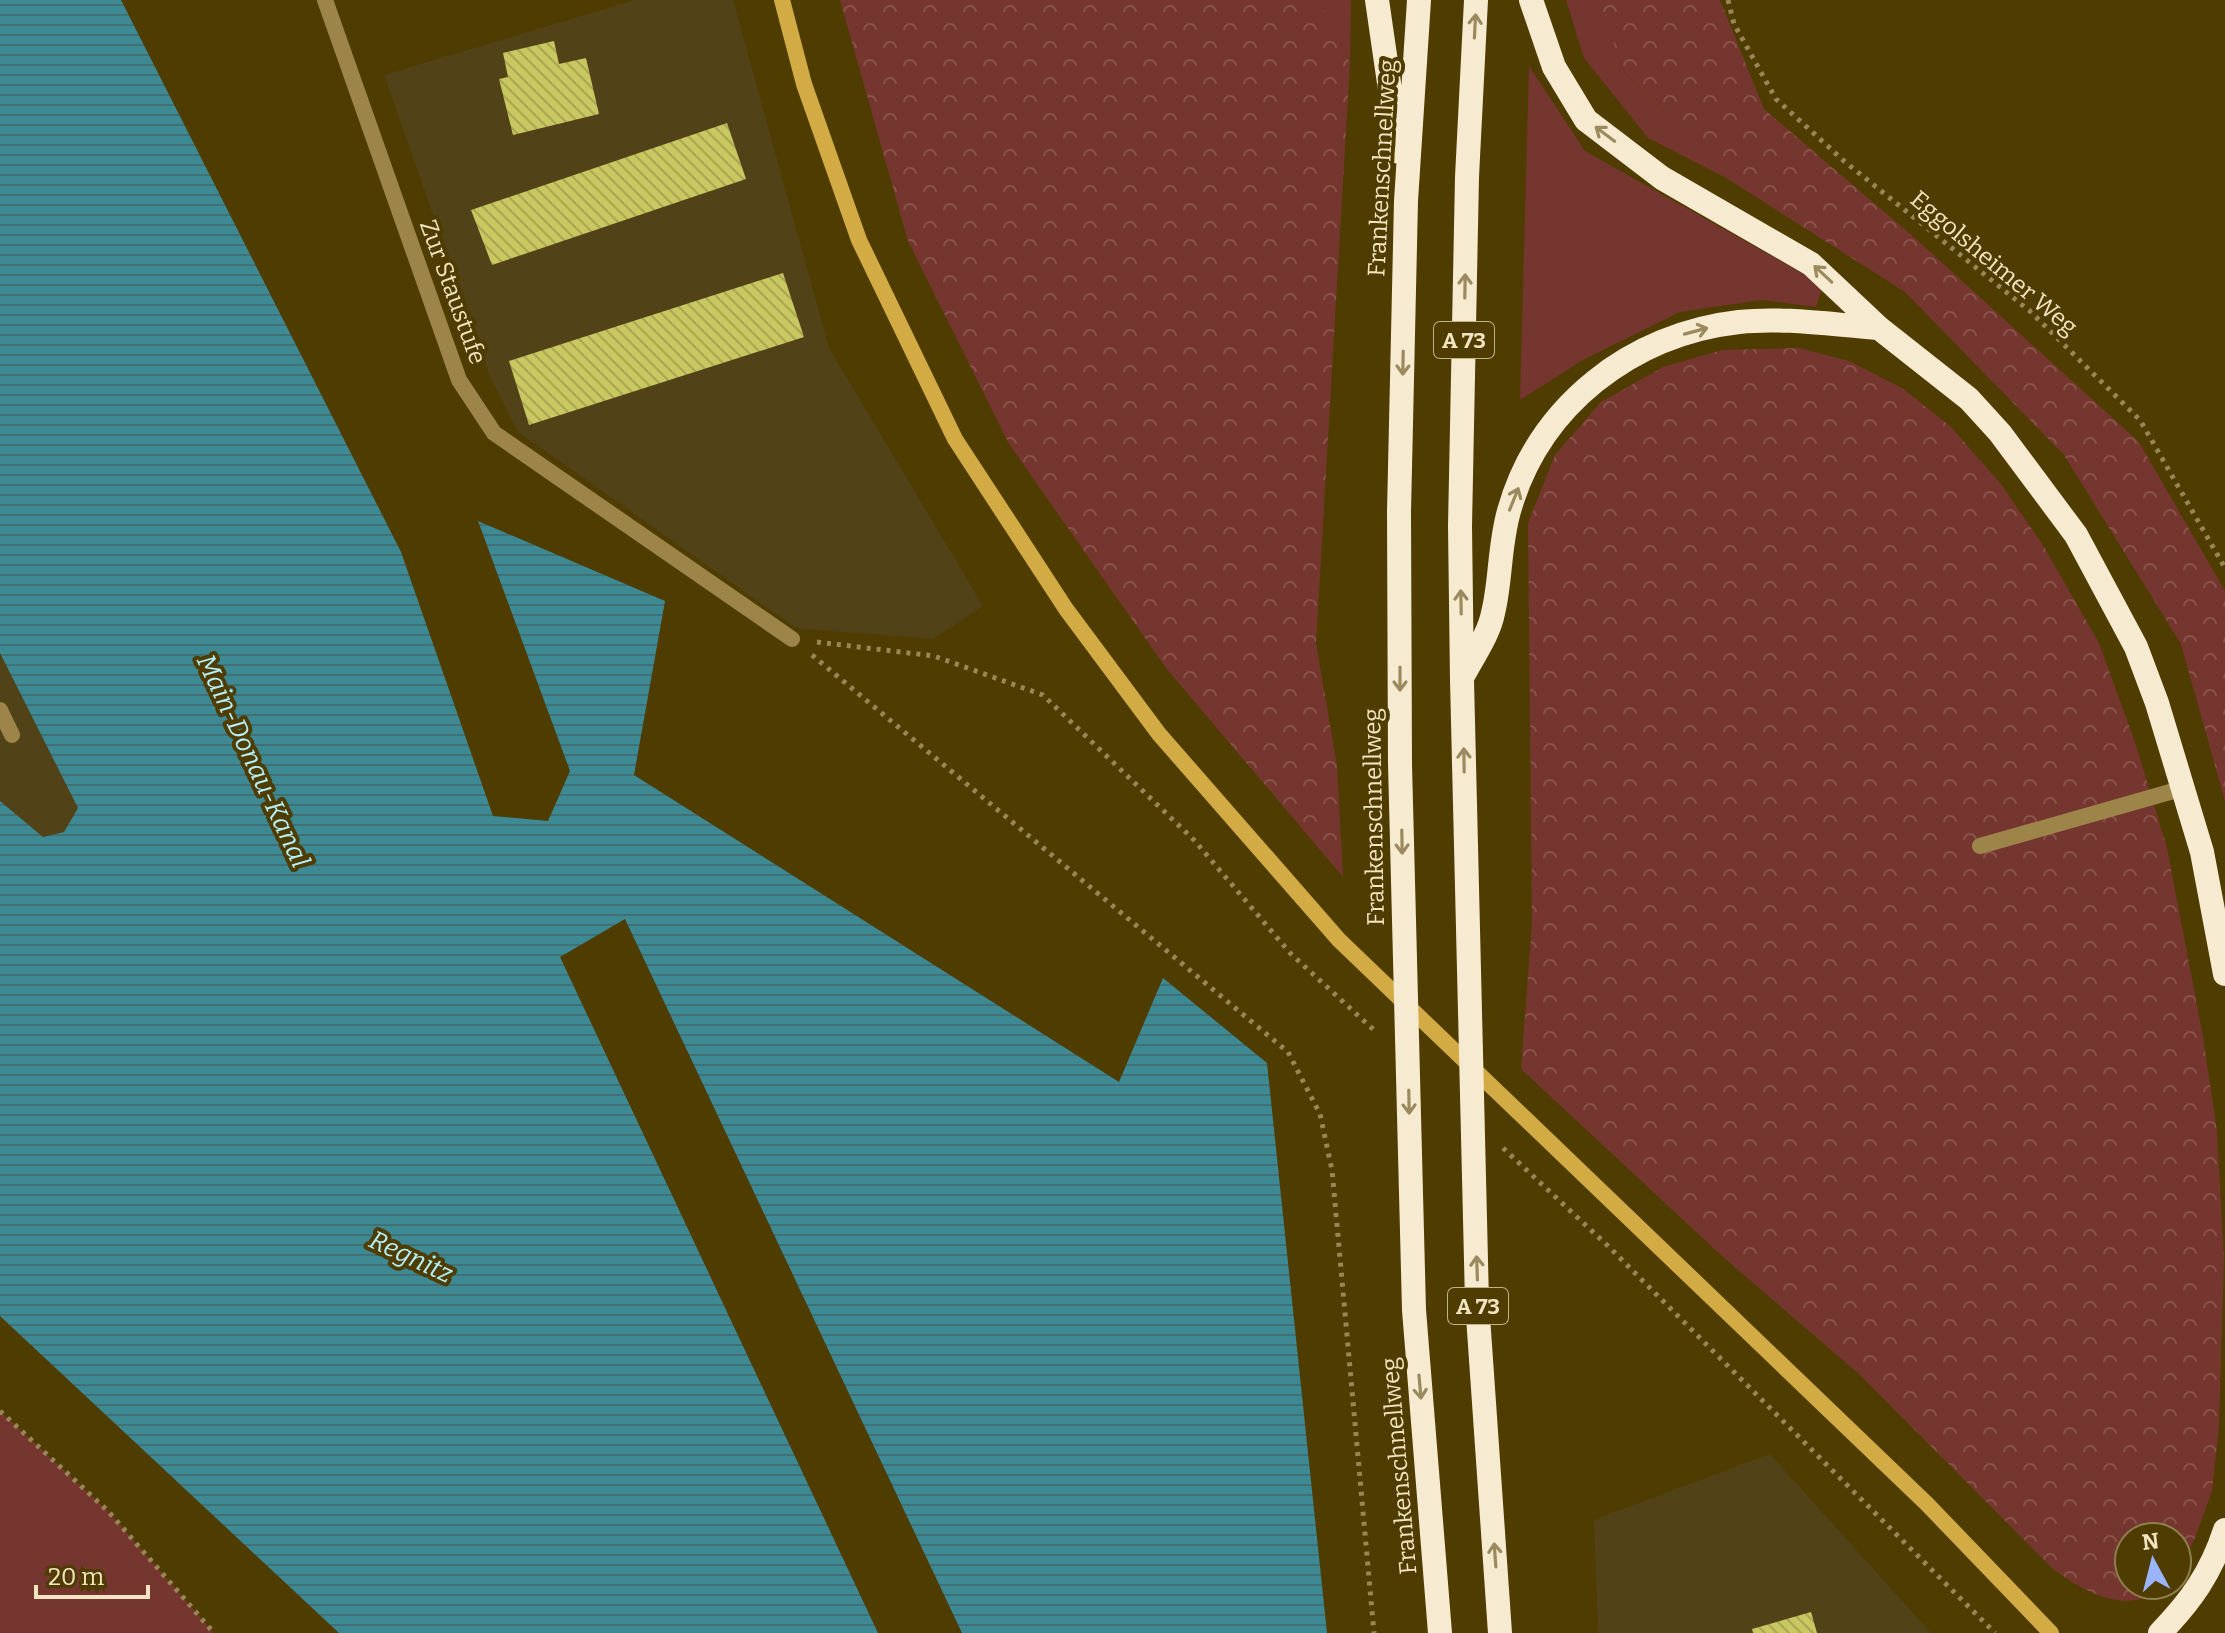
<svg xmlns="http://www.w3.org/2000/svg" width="2225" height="1633" viewBox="0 0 2225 1633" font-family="Bitter,serif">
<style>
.built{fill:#524218}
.grass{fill:#75362f}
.forest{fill:url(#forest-crowns)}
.water{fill:url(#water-rules)}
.building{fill:url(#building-back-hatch)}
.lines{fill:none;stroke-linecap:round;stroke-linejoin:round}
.path{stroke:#978656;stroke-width:5;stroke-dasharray:4 6;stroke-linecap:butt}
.lane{stroke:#9d8549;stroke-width:16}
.street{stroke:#9d8549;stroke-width:16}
.secondary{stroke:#d2ab44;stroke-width:16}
.highway{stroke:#f6ead0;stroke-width:24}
.oneway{stroke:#9a8a5e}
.labels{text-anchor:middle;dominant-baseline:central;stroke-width:8;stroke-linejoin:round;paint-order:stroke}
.shield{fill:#4f3c00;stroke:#c1b288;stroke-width:2}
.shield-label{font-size:22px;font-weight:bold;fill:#f2e4c2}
.street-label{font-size:24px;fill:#f2e4c2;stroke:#4f3c00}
.water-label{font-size:26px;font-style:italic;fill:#b3f0fa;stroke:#4f3c00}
</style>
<defs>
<pattern id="forest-crowns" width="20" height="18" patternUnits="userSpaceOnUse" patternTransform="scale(2)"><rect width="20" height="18" fill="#75362f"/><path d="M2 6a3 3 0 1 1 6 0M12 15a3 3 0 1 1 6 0" fill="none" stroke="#89534c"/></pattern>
<pattern id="water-rules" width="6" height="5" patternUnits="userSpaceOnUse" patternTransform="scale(2)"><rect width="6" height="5" fill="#3d8994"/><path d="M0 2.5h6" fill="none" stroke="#417174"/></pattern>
<pattern id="building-back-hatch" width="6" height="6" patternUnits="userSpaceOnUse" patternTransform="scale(2)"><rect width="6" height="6" fill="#c9c75f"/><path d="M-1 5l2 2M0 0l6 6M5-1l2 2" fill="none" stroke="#a9a656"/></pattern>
</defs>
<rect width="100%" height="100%" fill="#4f3c00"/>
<path class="built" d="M635,0H733L829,348L983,606L933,639L796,628L517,431L489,374L384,75Z
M0,653L78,808L64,832L43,837L0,801Z
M1770,1454L1931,1633H1598L1594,1520Z"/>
<path class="grass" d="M1318,0H1351L1350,63Z
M1566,0H1599L1623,71L1728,179L1648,138L1584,58Z
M1529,66L1585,151L1823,285L1816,307L1762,300L1680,312L1583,360L1520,400Z
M0,1411L108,1511L214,1633H0Z"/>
<path class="forest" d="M840,0H1318L1350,63L1316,643L1337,766L1343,877L1166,668L1009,444L908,241Z
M1599,0H1720L1764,109L1916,239L2139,442L2225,591V801L2181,644L2064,455L1905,292L1728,179L1623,71Z
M1799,348L1849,361L1902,388L1950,426L2001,484L2044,547L2099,643L2136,745L2167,848L2203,1037L2217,1131L2224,1259L2219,1426L2212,1491L2195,1538L2177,1573V1537H2129V1585H2166C2130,1618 2085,1593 2052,1568L1859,1374L1722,1256L1521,1069L1532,922L1528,523L1555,455L1601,402L1663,367L1722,350Z"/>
<path class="water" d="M0,0H121L401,552L493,816L548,821L570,771L478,521L665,601L634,775L1119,1082L1163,978L1267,1063L1327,1633H962L625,919L560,957L878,1633H339L0,1316V801L43,837L64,832L78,808L0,653Z"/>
<path class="building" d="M554,41L559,64L586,58L599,114L513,135L499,79L508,77L503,53Z
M727,123L746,179L492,265L471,210Z
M783,273L804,337L529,425L509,361Z
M1811,1612L1817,1633H1753L1752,1629Z"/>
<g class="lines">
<path class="path" d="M1728,0L1734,24L1776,99L1844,161L2031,312L2140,420L2225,568
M817,642L934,656L1043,695L1194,840L1291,954L1375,1031
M812,655L1288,1052L1320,1114L1332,1170L1374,1633
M1503,1148L1608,1246L1995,1633
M0,1411L108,1511L214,1633"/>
<path class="lane" d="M0,710L12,735
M1980,846L2184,788"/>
<path class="street" d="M325,0L459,380L494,433L792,639"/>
<path class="secondary" d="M782,0L804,84L859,240L955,439L1066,609L1159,734L1339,940L1927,1504L2051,1633"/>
<path class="highway" d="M1377,0L1399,152
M1419,0L1406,201L1399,512L1400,764L1414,1310L1440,1633
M1476,0L1467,177L1460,526L1462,680L1477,1302L1500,1633
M1531,0L1554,67L1586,120L1662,178L1811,264L1879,328L1969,399L2000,433L2076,535L2136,647L2157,703L2202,852L2225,974
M1464,674C1474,655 1489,634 1493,613C1501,581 1499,546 1509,511C1539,405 1632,334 1739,322C1784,317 1834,325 1879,328
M2160,1633C2191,1601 2211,1573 2225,1530"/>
</g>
<defs><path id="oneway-shaft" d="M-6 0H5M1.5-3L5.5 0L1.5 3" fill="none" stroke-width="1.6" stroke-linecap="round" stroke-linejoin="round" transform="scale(2)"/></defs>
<g class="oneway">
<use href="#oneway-shaft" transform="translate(1475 26) rotate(-87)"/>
<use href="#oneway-shaft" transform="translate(1605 134) rotate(-143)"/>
<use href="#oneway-shaft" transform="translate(1823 274) rotate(-137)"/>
<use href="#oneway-shaft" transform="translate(1465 286) rotate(-89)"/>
<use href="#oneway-shaft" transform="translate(1696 331) rotate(-15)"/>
<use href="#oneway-shaft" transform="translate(1403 363) rotate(91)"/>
<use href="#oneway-shaft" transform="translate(1514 499) rotate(-68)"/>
<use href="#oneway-shaft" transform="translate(1461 602) rotate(-91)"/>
<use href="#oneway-shaft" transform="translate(1400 679) rotate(90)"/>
<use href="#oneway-shaft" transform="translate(1464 760) rotate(-91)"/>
<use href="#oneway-shaft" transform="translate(1402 842) rotate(89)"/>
<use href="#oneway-shaft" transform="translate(1409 1102) rotate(89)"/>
<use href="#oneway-shaft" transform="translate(1477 1268) rotate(-92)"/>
<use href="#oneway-shaft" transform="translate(1420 1387) rotate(85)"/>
<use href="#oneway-shaft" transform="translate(1495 1555) rotate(-94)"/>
</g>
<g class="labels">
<g class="shield">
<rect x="1434" y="322" width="60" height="36" rx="6"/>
<rect x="1448" y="1288" width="60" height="36" rx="6"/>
</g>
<g class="shield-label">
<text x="1464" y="340">A 73</text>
<text x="1478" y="1306">A 73</text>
</g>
<g class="street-label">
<text transform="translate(1382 168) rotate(-87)">Frankenschnellweg</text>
<text transform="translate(1994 263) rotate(40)">Eggolsheimer Weg</text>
<text transform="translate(453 292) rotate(70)">Zur Staustufe</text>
<text transform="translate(1374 817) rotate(-91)">Frankenschnellweg</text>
<text transform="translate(1399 1466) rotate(-95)">Frankenschnellweg</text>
</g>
<g class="water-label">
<text transform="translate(253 761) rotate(65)">Main-Donau-Kanal</text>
<text transform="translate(411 1257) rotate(25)">Regnitz</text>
</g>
</g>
<g transform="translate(2153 1561) rotate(353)"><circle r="38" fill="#4f3c00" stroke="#907f4e" stroke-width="2"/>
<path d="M0-6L14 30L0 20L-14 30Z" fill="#9ab5fd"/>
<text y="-12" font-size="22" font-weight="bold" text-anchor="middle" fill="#f2e4c2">N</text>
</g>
<path d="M36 1585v12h112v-12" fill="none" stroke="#f2e4c2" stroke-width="4"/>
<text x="48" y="1585" font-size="24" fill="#f2e4c2" stroke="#4f3c00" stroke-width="6" paint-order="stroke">20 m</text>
</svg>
